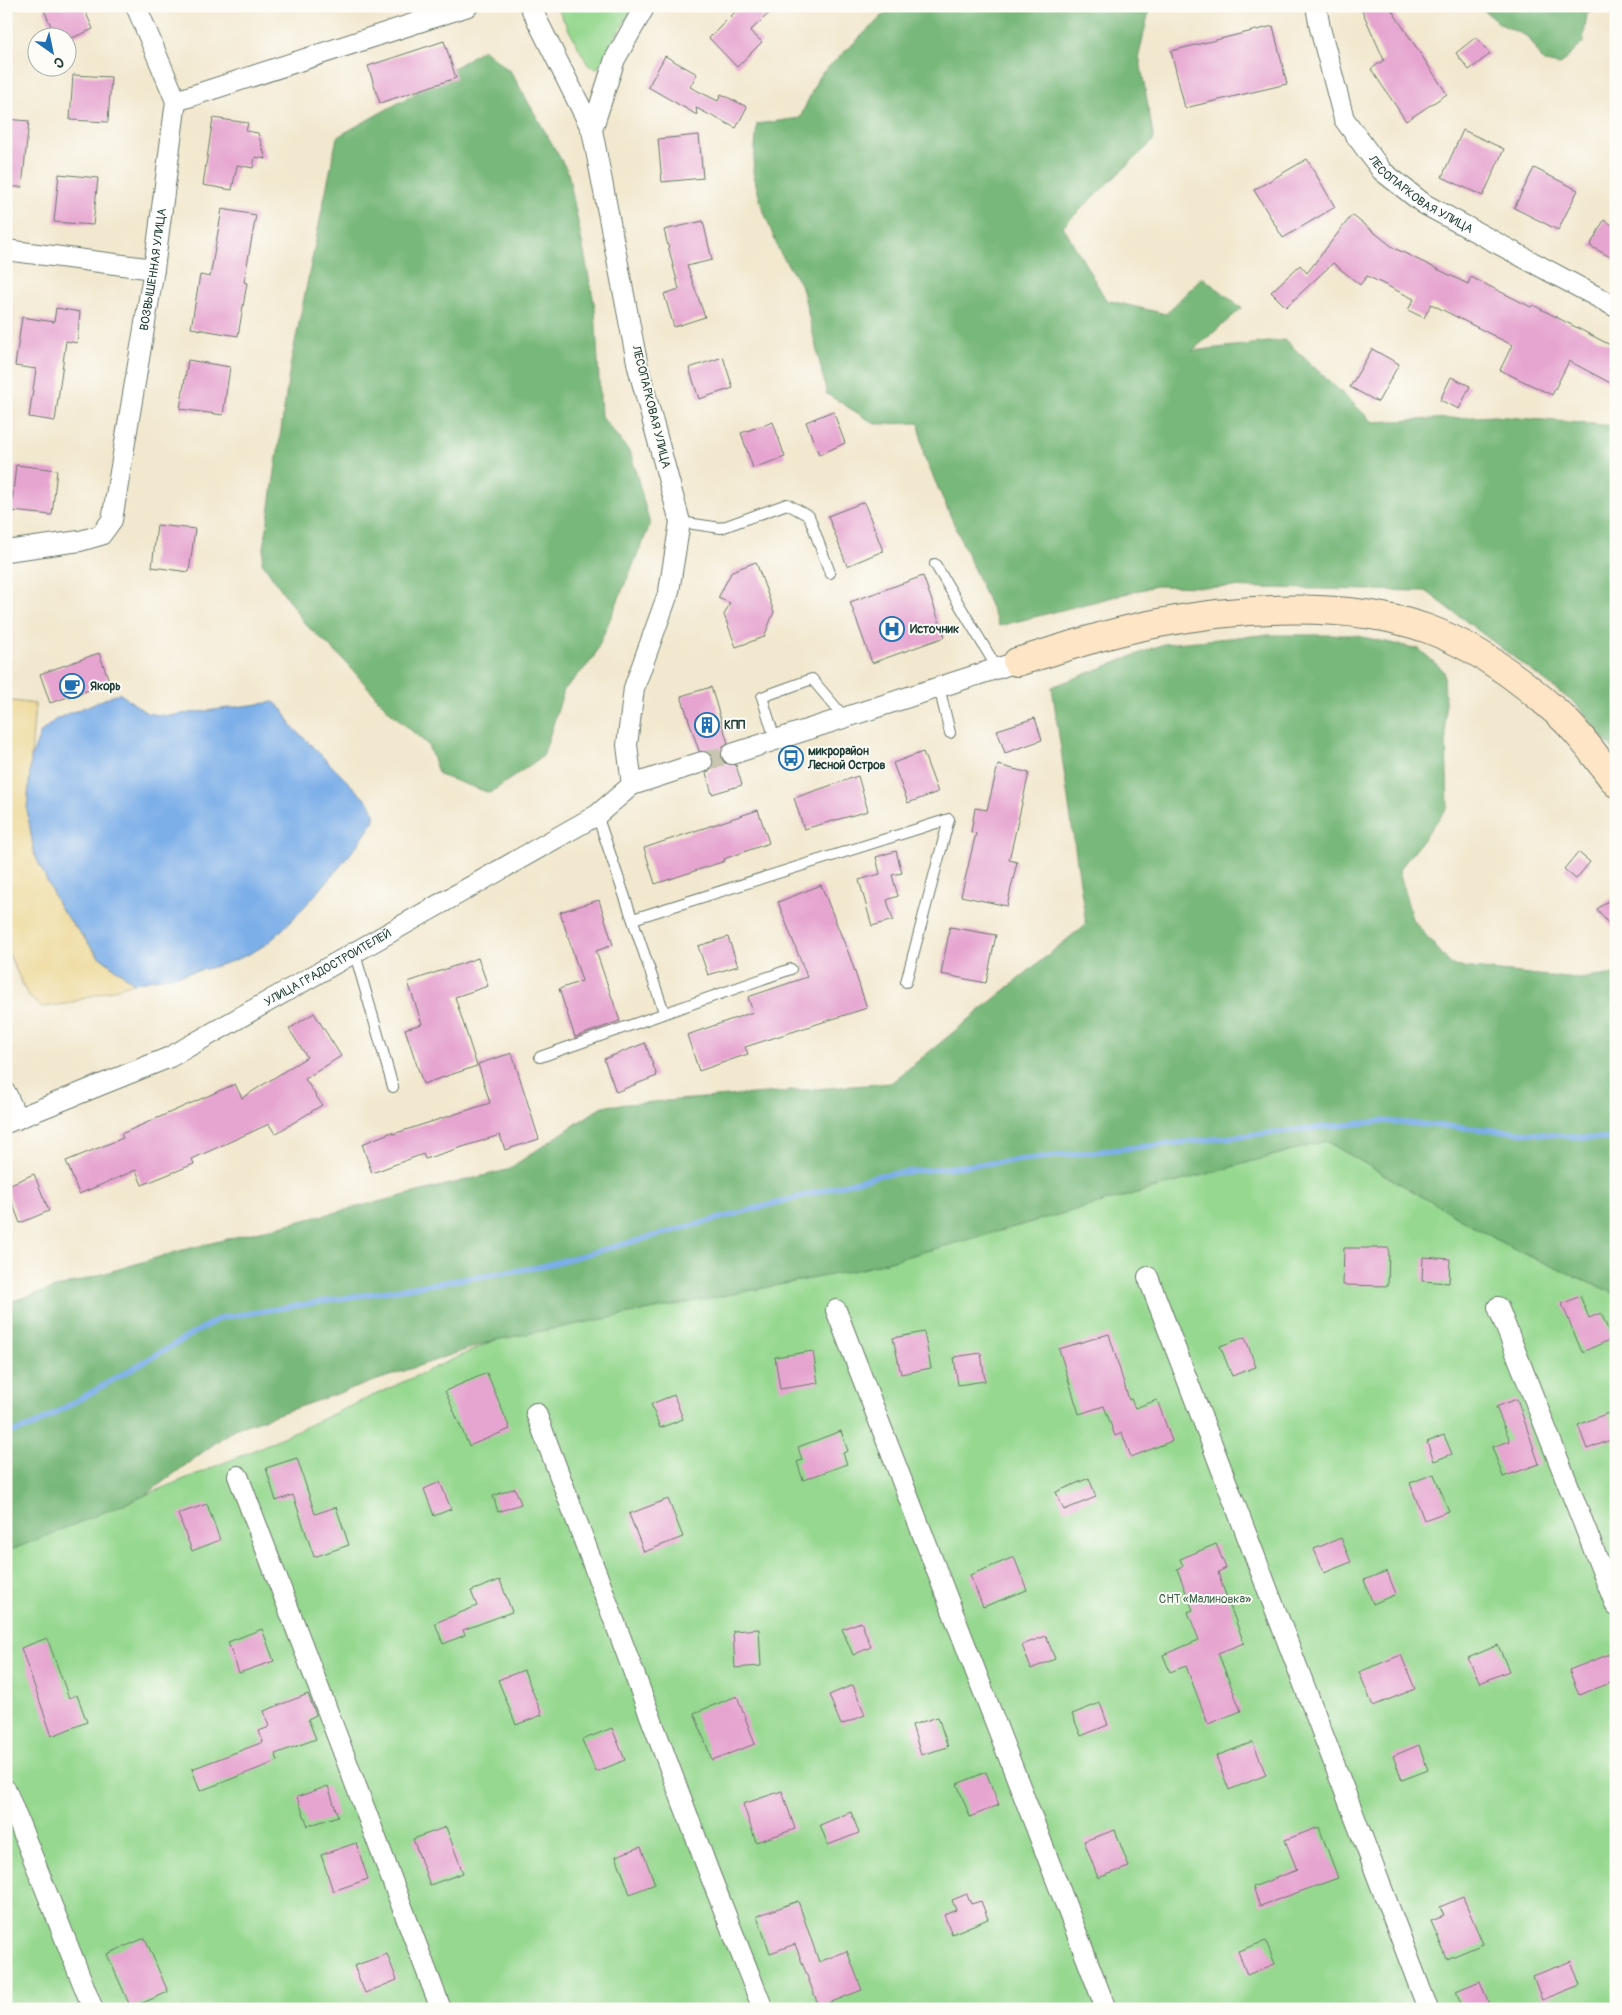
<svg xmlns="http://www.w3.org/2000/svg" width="1622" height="2015" viewBox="0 0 1622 2015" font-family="Pangolin,sans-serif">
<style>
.green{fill:#96d890;stroke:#5a8a62}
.forest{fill:#78b87a;stroke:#4c7a57}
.sand{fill:#eeda9e;stroke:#868c69}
.water{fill:#7baee8;stroke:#4d768e}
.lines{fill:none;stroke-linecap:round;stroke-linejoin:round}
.stream{stroke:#7baee8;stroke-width:5.5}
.building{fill:#e6a5d0}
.street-tunnel{stroke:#c8c6b0;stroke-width:20;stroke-dasharray:20 10;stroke-linecap:butt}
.lane-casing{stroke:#69796a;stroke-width:12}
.street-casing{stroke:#69796a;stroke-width:22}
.secondary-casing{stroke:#69796a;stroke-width:30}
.lane{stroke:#fff;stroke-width:10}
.street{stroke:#fff;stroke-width:20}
.secondary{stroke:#fde5c5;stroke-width:28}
.labels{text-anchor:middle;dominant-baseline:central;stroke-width:4;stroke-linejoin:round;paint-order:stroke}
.street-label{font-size:12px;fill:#1f3d34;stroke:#fdfcf7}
.poi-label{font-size:12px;font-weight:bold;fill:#1f3d34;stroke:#fdfcf7;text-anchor:start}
.park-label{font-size:12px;fill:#3d644b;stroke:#fdfcf7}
</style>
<rect width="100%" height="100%" fill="#fdfcf7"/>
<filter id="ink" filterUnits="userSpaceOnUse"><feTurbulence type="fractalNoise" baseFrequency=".02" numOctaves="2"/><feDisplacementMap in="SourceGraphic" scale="10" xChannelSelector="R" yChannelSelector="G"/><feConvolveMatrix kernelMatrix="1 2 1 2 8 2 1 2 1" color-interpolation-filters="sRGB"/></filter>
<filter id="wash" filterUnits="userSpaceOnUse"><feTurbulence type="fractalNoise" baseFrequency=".0096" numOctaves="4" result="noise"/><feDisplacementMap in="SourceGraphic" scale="20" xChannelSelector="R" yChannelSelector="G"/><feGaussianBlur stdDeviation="1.12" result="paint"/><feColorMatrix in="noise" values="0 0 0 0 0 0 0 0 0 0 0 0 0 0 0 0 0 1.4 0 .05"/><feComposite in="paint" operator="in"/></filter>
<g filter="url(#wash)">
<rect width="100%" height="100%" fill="#f2e8cf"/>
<path class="green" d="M556,6H634L615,37L605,63L601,67L594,68L588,65Z
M1326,1141L1513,1249L1616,1294V2009H6V1552L243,1455L495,1340L861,1269Z"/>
<path class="forest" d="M893,6H1150L1139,55L1154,140L1063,226L1106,300L1166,314L1202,277L1242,308L1192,351L1285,340L1373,422L1495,416L1616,426V754L1578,706L1426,591L1156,586L999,626L924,456L919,423L875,424L827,394L802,287L779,251L761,204L753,172L757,124L800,118L819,76Z
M1600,6L1587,14L1583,43L1560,65L1544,62L1528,37L1500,24L1480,7Z
M483,49L511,72L568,172L595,308L601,416L631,454L650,525L593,659L564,690L543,756L490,793L439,775L428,745L389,711L341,657L305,624L262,562L290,367L337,137L416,93Z
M1262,635H1353L1419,649L1444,671L1448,807L1399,870L1412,919L1452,966L1578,979L1616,974V1294L1513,1249L1326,1141L861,1269L495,1340L234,1429L144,1496L6,1552V1303L179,1251L507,1170L603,1106L891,1083L1086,924L1052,687L1164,644Z"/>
<path class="sand" d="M6,700L35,704L27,809L34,853L59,907L98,956L134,983L66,1004L42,1007L28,996L6,948Z"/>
<path class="water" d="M119,693L147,713L167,716L274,702L283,710L292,726L371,805C373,810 375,814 374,819C368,839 283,933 265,945C226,970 178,974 134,983L99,956L59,907L34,853L27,809L31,758L41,732L56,719Z"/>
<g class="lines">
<path class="stream" d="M6,1434L33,1426L220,1318L539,1267L880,1175L1382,1121L1603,1139L1616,1138"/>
</g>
<g id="blocks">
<path class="building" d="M54,6H83L93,29L72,38H56L44,10Z
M741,6H777L750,31L762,42L737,67L709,38Z
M1360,6H1389L1447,94L1406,121L1371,69L1384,60Z
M1273,26L1287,84L1185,108L1171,51Z
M1476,37L1490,54L1469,70L1456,53Z
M444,41L456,78L380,103L368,66Z
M665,56L697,74L690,87L718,101L721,94L747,107L736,128L696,108L697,115L648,87Z
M73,75L111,77L108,122L70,120Z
M213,118L248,123L246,131L258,133L266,159L255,157L253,168L237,165L232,190L203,185Z
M6,119L29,121L22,187H6Z
M1463,130L1504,149L1483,196L1442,177Z
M699,135L703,178L662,182L658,139Z
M1307,159L1335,207L1283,238L1254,190Z
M1534,168L1578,190L1558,230L1514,208Z
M59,174L98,178L93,225L54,222Z
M222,209L256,215L244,282L247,283L238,336L191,328L200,275L210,277Z
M1352,215L1394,248L1468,284L1471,277L1531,307L1533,305L1616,348V386L1569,361L1552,395L1500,370L1512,345L1431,304L1424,318L1408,310L1414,299L1367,276L1360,285L1333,263L1286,307L1271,292L1300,265L1307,273Z
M1604,220L1616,227V260L1590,246Z
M703,221L712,260L687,266L705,317L674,327L664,294L679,289L664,230Z
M56,308L80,312L77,343L66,341L55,421L29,417L36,369L15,366L22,317L54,322Z
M1372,349L1399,364L1378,402L1350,387Z
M723,357L733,388L699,399L689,368Z
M188,360L230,367L223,415L180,409Z
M1451,377L1470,386L1459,409L1440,400Z
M833,411L845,443L819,455L806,422Z
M773,422L785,457L753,468L741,433Z
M16,465L57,470L52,515L11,511Z
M864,502L883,551L847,566L828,516Z
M157,525L195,529L189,572L152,567Z
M756,562L774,612L764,637L736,647L724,615L730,603L718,598L732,571Z
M923,576L945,637L872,663L850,602Z
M99,653L110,683L50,703L40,674Z
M711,687L728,743L723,746L721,757L724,763L736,765L742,785L712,794L706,773L711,770L713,759L710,753L699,751L681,696Z
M1035,718L1042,740L1005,753L997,730Z
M923,752L938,792L908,803L893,763Z
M998,765L1029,773L1009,860L1017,862L1007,906L961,896L976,833L971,832L975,808L987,810Z
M858,776L868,811L804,829L794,798Z
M758,810L769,843L724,859L725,861L655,884L644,848Z
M896,851L902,873L892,875L898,896L887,900L893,920L872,926L859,880L880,874L876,857Z
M1578,852L1590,862L1576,879L1564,869Z
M821,885L850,957L867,1008L745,1047L748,1054L699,1071L687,1035L753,1012L748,997L807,977L778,902Z
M1616,895V933L1597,909Z
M599,900L613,945L596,951L620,1021L575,1037L559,989L582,981L560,912Z
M950,927L996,935L986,983L941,974Z
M728,937L738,966L708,975L698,946Z
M478,958L488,986L455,997L477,1066L423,1084L405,1029L422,1024L408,982Z
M314,1013L341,1056L305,1079L322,1105L275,1134L269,1124L192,1159L194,1164L142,1185L136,1170L79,1194L66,1161L123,1138L121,1134L235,1084L242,1098L307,1057L289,1029Z
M645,1043L657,1076L616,1092L604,1059Z
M512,1053L539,1139L505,1150L500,1135L425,1159L423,1154L372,1173L362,1144L392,1132L393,1134L490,1103L478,1064Z
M34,1174L49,1211L20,1223L6,1186Z
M1344,1248H1389L1388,1286L1343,1285Z
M1423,1257L1450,1259L1449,1283L1422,1281Z
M1580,1296L1589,1318L1601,1313L1612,1339L1582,1352L1562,1304Z
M924,1332L931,1368L901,1374L893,1338Z
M1109,1334L1129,1400L1131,1399L1135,1408L1157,1400L1172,1441L1131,1457L1122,1433L1115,1436L1104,1406L1079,1414L1059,1349Z
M1245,1337L1256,1367L1232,1376L1220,1346Z
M813,1351L818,1383L780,1389L775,1357Z
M981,1353L985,1381L958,1385L954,1357Z
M487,1373L510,1429L469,1446L445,1391Z
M674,1395L683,1419L660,1428L651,1404Z
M1517,1399L1539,1464L1503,1477L1492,1447L1510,1441L1496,1407Z
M1608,1413L1616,1438L1587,1449L1578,1425Z
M841,1431L848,1451L843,1453L847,1464L803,1480L797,1462L802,1460L798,1447Z
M1444,1435L1452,1454L1434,1461L1427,1442Z
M297,1458L315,1514L336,1507L349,1545L314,1557L293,1495L276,1501L266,1468Z
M1434,1474L1449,1511L1424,1520L1410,1483Z
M1089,1478L1096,1497L1064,1510L1056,1492Z
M440,1482L451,1509L434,1516L424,1489Z
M515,1488L521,1504L498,1512L493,1496Z
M668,1499L683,1537L644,1552L629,1514Z
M207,1504L220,1540L192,1551L178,1514Z
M1341,1538L1351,1562L1324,1573L1314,1549Z
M1216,1544L1226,1568L1218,1572L1221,1582L1244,1643L1218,1653L1241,1711L1208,1724L1186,1666L1170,1672L1163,1655L1199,1640L1188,1612L1193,1610L1177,1569L1183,1566L1180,1559Z
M1014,1557L1027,1590L983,1607L970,1575Z
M1387,1571L1396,1594L1373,1604L1364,1580Z
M500,1580L512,1612L463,1630L465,1635L443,1644L435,1623L477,1606L471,1591Z
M861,1622L871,1647L853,1655L842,1629Z
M262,1629L274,1661L239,1673L228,1642Z
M759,1629L761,1666L735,1668L733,1631Z
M1046,1636L1055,1659L1031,1669L1022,1645Z
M47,1638L69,1698L77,1695L87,1722L52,1736L21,1648Z
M1498,1645L1509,1671L1480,1683L1468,1658Z
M1610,1654L1616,1669V1681L1579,1695L1569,1670Z
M1401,1655L1415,1689L1373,1706L1359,1672Z
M524,1670L542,1715L516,1725L498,1680Z
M853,1685L865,1715L841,1725L829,1695Z
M308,1694L316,1715L308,1719L316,1739L275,1754L278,1761L200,1791L192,1769L263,1742L259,1731L269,1727L264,1711Z
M737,1696L755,1744L712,1760L694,1713Z
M1100,1703L1108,1725L1081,1736L1072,1714Z
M938,1717L948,1747L921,1755L912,1725Z
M612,1728L625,1760L596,1772L582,1740Z
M1253,1742L1266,1775L1229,1790L1216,1756Z
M1419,1745L1428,1770L1402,1780L1393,1756Z
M986,1772L999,1805L970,1817L957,1784Z
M328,1786L338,1816L308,1826L297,1797Z
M782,1791L795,1829L756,1842L743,1804Z
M851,1812L859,1833L828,1845L820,1825Z
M446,1827L463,1873L430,1885L413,1839Z
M1319,1827L1338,1878L1260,1906L1253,1887L1297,1870L1285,1840Z
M1115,1830L1129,1867L1098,1878L1084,1841Z
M356,1843L368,1879L333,1891L321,1855Z
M641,1847L655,1884L630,1894L616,1856Z
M967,1894L971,1904L981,1901L988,1919L952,1934L944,1915L956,1910L952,1900Z
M1463,1897L1483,1944L1447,1959L1431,1921L1444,1916L1440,1907Z
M798,1901L819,1962L847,1951L862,1990L819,2007L795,1944L770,1953L757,1916Z
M145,1938L168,1992L131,2008L107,1954Z
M1266,1941L1275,1964L1247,1975L1238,1951Z
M387,1954L397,1980L365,1993L354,1966Z
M1571,1961L1580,1985L1542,2000L1533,1976Z
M1480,1981L1491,2009H1463L1456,1991Z"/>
</g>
</g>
<g filter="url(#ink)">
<use href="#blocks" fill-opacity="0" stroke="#69796a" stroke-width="1"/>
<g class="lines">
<path class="street-tunnel" d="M702,762L732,754"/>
<defs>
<path id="lane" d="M680,522L721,528L787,504L809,516L830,573
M935,564L997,668
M939,687L950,733
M775,739L762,697L812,679L844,717
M597,815L664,1012
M633,919L949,819L906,982
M355,954L393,1087
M540,1057L791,969"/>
<g id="street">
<path d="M530,6L592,130"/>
<path id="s1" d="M1316,6L1320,28L1344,119L1382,171L1424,204L1616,307"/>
<path d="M176,101L468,6"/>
<path d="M6,250L154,269"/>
<path id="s2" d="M6,551L80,541L101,535L112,520L154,269L176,101L136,6"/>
<path d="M732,754L1017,662"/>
<path d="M632,785L627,745L634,688L669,591L680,522L638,367L592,130L615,59L645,6"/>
<path d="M6,1093L17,1119"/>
<path id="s3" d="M6,1123L170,1057L597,815L632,785L702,762"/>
<path d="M1148,1277L1428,2009"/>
<path d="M1498,1307L1616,1606"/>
<path d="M836,1310L1106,2009"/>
<path d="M536,1413L710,1875L763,2009"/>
<path d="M238,1476L441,2009"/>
<path d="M6,1790L93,2009"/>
</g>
<path id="secondary" d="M1017,662C1064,648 1110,632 1159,623C1240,607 1350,601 1428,629C1474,646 1516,676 1552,708C1577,729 1596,757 1616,783"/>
</defs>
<use href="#lane" class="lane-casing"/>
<use href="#street" class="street-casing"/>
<use href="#secondary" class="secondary-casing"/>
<use href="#lane" class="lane"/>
<use href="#street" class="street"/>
<use href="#secondary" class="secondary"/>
</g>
</g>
<defs>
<symbol id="hospital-ring" viewBox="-11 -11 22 22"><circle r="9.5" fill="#fdfcf7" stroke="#1f6fb2" stroke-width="1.5"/><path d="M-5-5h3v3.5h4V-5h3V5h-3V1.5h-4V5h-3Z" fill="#1f6fb2"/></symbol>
<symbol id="cafe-ring" viewBox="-11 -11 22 22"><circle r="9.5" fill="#fdfcf7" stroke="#1f6fb2" stroke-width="1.5"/><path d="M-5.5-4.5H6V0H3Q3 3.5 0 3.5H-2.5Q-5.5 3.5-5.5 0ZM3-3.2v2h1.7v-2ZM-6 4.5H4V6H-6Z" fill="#1f6fb2"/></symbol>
<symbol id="building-ring" viewBox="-11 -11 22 22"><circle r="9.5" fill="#fdfcf7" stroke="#1f6fb2" stroke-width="1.5"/><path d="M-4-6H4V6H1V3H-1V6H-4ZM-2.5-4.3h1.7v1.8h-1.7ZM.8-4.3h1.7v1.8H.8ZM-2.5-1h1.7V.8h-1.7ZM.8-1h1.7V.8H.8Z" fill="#1f6fb2"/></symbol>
<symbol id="bus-ring" viewBox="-11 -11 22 22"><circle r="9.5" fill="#fdfcf7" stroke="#1f6fb2" stroke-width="1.5"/><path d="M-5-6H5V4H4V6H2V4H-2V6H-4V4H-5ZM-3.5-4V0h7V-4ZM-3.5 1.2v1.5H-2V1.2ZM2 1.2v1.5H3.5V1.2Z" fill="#1f6fb2"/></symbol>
</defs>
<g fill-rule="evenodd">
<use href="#hospital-ring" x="878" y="615" width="28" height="28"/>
<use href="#cafe-ring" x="58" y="672" width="28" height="28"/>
<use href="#building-ring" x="693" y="711" width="28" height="28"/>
<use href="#bus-ring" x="777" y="744" width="28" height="28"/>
</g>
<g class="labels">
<g class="street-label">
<text stroke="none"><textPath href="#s1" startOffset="226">ЛЕСОПАРКОВАЯ УЛИЦА</textPath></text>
<text stroke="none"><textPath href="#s2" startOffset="369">ВОЗВЫШЕННАЯ УЛИЦА</textPath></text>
<text transform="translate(651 407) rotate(76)">ЛЕСОПАРКОВАЯ УЛИЦА</text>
<text stroke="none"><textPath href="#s3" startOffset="358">УЛИЦА ГРАДОСТРОИТЕЛЕЙ</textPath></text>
</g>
<g class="poi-label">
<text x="910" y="629">Источник</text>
<text x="90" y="686">Якорь</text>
<text x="724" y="725">КПП</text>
<text x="808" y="751">микрорайон<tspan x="808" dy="14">Лесной Остров</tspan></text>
</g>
<g class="park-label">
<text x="1205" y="1599">СНТ «Малиновка»</text>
</g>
</g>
<rect width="1622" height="2015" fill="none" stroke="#fdfcf7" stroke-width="25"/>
<g transform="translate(52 52) rotate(147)"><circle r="24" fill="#fdfcf7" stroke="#a4b0a9"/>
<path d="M0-4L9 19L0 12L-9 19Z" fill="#1f6fb2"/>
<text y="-8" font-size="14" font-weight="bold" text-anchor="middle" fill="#1f3d34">С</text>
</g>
</svg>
